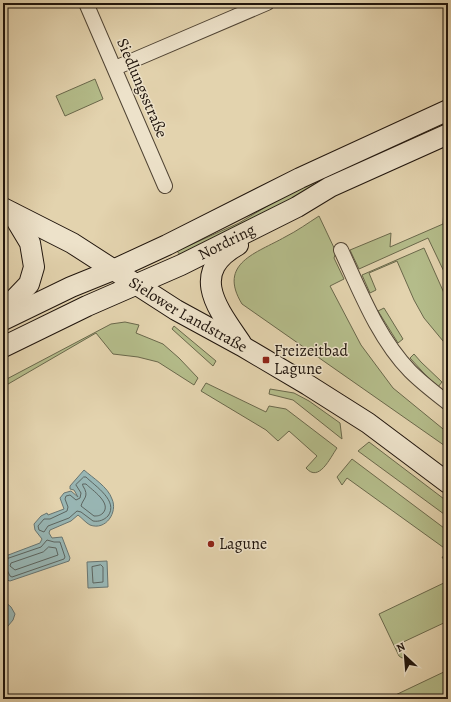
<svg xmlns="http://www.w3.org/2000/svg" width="451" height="702" viewBox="0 0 451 702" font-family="Alegreya,serif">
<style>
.green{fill:#b4bc8a;stroke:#6a684b}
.water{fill:#98b6b4;stroke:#687571}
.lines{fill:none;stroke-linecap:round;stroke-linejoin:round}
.shore{stroke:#5c6560;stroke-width:1}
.street-casing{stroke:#504434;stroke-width:16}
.secondary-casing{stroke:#1f140c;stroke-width:22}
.street{stroke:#ede2ca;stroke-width:14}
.secondary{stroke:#ede2ca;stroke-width:20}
.poi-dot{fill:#8f2418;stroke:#ede2ca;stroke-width:1.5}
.labels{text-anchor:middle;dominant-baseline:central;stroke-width:3;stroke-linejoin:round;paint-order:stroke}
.street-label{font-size:16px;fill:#1f140c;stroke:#ede2ca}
.poi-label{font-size:16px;fill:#1f140c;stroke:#ede2ca;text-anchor:start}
</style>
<rect width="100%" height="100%" fill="#e3d3ae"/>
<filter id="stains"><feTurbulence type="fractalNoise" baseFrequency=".005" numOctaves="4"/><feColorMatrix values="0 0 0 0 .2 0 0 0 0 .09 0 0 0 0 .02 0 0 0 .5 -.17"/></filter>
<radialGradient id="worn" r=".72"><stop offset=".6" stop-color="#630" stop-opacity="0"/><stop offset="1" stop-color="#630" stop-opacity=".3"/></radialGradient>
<path class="green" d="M95,79L103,99L65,116L56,96Z
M448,117V125L273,212L181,256L177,251L239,223L309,181Z
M448,208V280L428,238L359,269L350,250L391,233L390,247L443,224L444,210Z
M319,216L336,252L334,258L344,279L330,286L361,345L393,388L448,433V448L242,304C217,263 257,253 285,237C297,231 308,223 319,216Z
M424,248L448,302V347L424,318L414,300L397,261L369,273L376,290L370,293L362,275Z
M384,308L403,339L398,343L378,311Z
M125,322L139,325L136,333L163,344L179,358L198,378L194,385L158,362L138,357L113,354L96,333L3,387V381L111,324Z
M174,326L216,361L213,366L172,329Z
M414,354L421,362L442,382L438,387L432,382L410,358Z
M206,383L266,412L269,406L286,409L337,448C330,458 319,483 306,468L317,456L289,431L278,441L266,430L201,391Z
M270,389L294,393L309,401L340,423L342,439L293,400L269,394Z
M369,442L448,502V517L358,451Z
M352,459L448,531V558H442L447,550L347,478L342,485L337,477Z
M448,581V621L399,644L405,657L402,658L399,656L379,614Z
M448,670V699H387Z"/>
<path class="water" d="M84,470C93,478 108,487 112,499C118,512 106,531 90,525C86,523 82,518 78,515L71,521L50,530L49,533L52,538L62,537L70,558L69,561L10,581L7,580L3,568V557L40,543L42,539L35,530L34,524L41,516L47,513L48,515L64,509L60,498L64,493L71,491L78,497L74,490L70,489V486Z
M107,561L108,587L88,588L87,562Z
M3,600L11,607L15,614L13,620L3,632Z"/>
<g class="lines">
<path class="shore" d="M84,477H86C95,486 119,501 108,516C104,520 99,522 93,521L81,512L77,511L69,518L48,526L44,532L39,530L38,526L44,519H50L67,511L68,507L65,499L66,496L70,495L76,500L80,498L81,493L76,485Z
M83,484H86C92,490 112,503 103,513C100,516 97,516 94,516L81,506C83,498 90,497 83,486Z
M49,547L56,548L58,555L15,570L10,566L11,563L43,552Z
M3,560L41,547L47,540L54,542H60L65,557L64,559L12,577L10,576L7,570L3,569
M101,565L103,567V582L93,583L92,567Z"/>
<defs>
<path id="street" d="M86,3L165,186
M115,68L267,3
M341,250C360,291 378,338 410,371C422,383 435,393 448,403"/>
<g id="secondary">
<path id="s1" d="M3,208L72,243L176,310L242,346L308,385L368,423L448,483"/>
<path d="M238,245C188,273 218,309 241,343"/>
<path d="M3,311L29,284L34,267L30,243L12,213"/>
<path d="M3,320L71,287L113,270L167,245L300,178L448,110"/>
<path id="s2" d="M3,347L87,306L181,265L297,207L330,187L448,134"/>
</g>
</defs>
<use href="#street" class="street-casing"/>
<use href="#secondary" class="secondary-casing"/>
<use href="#street" class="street"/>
<use href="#secondary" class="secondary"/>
</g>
<g class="poi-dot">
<rect x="262" y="356" width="8" height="8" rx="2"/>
<circle cx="211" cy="544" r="4"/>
</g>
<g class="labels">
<g class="street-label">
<text transform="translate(142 88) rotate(67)">Siedlungsstraße</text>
<text stroke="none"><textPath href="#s2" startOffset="247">Nordring</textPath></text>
<text stroke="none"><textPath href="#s1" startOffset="214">Sielower Landstraße</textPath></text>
</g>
<g class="poi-label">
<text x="274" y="351">Freizeitbad<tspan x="274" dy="18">Lagune</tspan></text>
<text x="219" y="544">Lagune</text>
</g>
</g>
<rect width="451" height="702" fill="none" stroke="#e3d3ae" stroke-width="16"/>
<rect x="4" y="4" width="443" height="694" fill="none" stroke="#1f140c" stroke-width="2"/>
<rect x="8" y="8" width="435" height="686" fill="none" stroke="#1f140c"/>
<g transform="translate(405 656) rotate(334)" stroke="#ede2ca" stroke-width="3" paint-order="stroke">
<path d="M0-3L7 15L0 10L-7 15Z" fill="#1f140c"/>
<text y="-6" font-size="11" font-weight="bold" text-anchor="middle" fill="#1f140c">N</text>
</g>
<rect width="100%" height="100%" filter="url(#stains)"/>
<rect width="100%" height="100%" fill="url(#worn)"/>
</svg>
